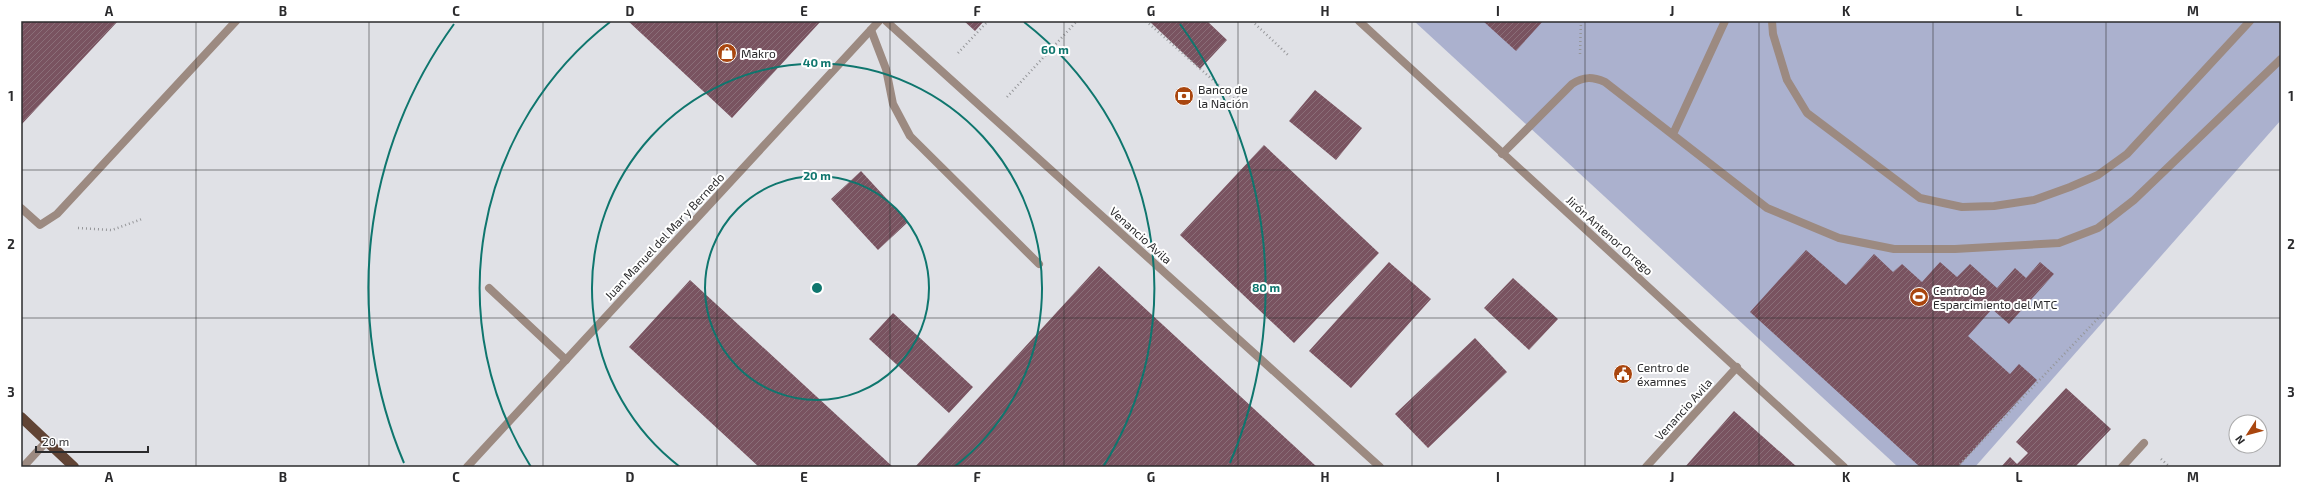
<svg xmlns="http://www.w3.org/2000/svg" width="2302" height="488" viewBox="0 0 2302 488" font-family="'Exo 2',sans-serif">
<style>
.garden{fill:#abb1ce}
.building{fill:url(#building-hatch)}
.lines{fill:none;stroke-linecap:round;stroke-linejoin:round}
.path{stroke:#959699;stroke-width:2.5;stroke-dasharray:1 3;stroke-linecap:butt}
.service{stroke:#9c8a81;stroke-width:8}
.minor{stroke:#9c8a81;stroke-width:8}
.primary{stroke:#614435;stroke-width:10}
.grid{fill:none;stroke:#2b2b2d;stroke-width:1;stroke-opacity:0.55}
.ring{fill:none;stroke:#0f766e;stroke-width:2}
.labels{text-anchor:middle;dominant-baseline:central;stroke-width:4;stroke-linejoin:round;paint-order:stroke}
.poi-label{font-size:12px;fill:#2b2b2d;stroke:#fff;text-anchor:start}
.street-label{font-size:12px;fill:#2b2b2d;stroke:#fff}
.centre{fill:#0f766e;stroke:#fff;stroke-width:2}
.ring-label{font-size:12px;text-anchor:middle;font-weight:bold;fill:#0f766e;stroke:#fff;stroke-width:4;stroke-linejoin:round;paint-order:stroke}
.neatline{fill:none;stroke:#2b2b2d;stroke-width:1.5}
.grid-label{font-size:13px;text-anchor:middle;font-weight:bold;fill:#2b2b2d}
</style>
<defs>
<pattern id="building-hatch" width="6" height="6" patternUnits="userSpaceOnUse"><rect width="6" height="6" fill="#795360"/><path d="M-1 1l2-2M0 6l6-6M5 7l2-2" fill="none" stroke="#8a6e78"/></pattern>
</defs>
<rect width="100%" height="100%" fill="#e0e1e6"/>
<path class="garden" d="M1414,21H2281V120L1975,467H1898Z"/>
<path class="building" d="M21,21H118L21,125Z
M628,21H821L732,118Z
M964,21H984L975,31Z
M1149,21H1207L1227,40L1200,69Z
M1483,21H1543L1516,51Z
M1315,90L1362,128L1336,160L1289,121Z
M1264,145L1379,253L1294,343L1180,235Z
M861,171L908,222L878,250L831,199Z
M1806,250L1846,285L1874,254L1893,272L1902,264L1922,282L1940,262L1957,277L1970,264L1997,288L2015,268L2026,278L2040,262L2054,274L2009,324L1992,309L1968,336L2010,374L2019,364L2037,380L1958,467H1920L1750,312Z
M1389,262L1431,299L1351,388L1309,351Z
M1099,266L1317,467H915Z
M1513,278L1558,319L1529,350L1484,308Z
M690,280L893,467H759L629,347Z
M893,313L973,387L949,413L869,339Z
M1475,338L1507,372L1428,448L1395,414Z
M2066,388L2111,429L2075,467H2001L2010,457L2017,464L2028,453L2016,442Z
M1734,411L1797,467H1685Z"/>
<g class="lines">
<path class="path" d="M1146,21L1239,103
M1252,21L1288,55
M958,53L988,21
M1580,54L1581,21
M1007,97L1077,21
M78,228L112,230L142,219
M2161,459L2170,467
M1957,467L2105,311"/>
<path class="service" d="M1772,21L1773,34L1787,80L1807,113L1920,198L1962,207L1994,206L2034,200L2070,187L2098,175L2127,154L2250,21
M871,30L886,69L893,104L910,136L1039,264
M1673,134L1725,21
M1502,154L1572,84C1584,76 1593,77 1605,82L1767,208L1839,238L1894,249H1955L2059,243L2098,228L2134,200L2281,59
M21,208L40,225L57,214L236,21
M489,288L566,360
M2122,467L2144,443"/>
<path class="minor" d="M886,21L1380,467
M1359,21L1844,467
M23,467L47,441
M467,467L879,21
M1646,467L1737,367"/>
<path class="primary" d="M21,417L74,467"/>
</g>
<path class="grid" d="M196,21V467M369,21V467M543,21V467M717,21V467M890,21V467M1064,21V467M1238,21V467M1412,21V467M1585,21V467M1759,21V467M1933,21V467M2106,21V467M21,170H2281M21,318H2281"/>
<g class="ring">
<circle cx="817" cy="288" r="112"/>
<path d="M680 467A225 225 0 1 1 954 467"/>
<path d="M531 467A337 337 0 0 1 610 22M1024 22A337 337 0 0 1 1103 467"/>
<path d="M404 463A449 449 0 0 1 454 24M1180 24A449 449 0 0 1 1230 463"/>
</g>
<defs>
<symbol id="shop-disc" viewBox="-11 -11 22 22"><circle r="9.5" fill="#a9460f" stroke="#fff"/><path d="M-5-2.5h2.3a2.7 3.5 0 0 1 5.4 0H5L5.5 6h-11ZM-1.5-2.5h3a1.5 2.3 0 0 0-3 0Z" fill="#fff"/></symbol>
<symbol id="bank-disc" viewBox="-11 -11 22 22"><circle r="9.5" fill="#a9460f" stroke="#fff"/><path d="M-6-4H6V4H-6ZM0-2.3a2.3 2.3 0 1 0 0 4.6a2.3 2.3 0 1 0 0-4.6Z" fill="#fff"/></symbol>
<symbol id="stadium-disc" viewBox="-11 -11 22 22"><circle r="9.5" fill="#a9460f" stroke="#fff"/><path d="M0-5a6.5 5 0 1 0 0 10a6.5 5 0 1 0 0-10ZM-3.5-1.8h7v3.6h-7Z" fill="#fff"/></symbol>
<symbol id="civic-disc" viewBox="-11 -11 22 22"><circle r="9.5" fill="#a9460f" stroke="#fff"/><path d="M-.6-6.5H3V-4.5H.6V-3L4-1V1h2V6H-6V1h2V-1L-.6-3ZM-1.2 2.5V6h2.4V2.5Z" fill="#fff"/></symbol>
</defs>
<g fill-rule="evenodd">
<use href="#shop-disc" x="716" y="42" width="22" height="22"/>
<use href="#bank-disc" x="1173" y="85" width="22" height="22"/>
<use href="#stadium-disc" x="1908" y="286" width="22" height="22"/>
<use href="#civic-disc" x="1612" y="363" width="22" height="22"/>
</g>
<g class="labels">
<g class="poi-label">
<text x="741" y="53">Makro</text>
<text x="1198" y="89">Banco de<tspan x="1198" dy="14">la Nación</tspan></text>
<text x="1933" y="290">Centro de<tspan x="1933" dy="14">Esparcimiento del MTC</tspan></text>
<text x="1637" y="367">Centro de<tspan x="1637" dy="14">éxamnes</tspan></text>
</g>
<g class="street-label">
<text transform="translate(1141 235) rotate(42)">Venancio Avila</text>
<text transform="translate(1610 235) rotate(42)">Jirón Antenor Orrego</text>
<text transform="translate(664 236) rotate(-47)">Juan Manuel del Mar y Bernedo</text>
<text transform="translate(1683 409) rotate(-48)">Venancio Avila</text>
</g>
</g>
<circle cx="817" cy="288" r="6" class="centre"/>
<g class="ring-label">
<text x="1055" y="54">60 m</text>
<text x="817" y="67">40 m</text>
<text x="817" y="180">20 m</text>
<text x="1266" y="292">80 m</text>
</g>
<rect width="2302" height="488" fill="none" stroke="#ffffff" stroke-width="44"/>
<g transform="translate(2248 434) rotate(234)"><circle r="19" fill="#ffffff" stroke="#aaaaab"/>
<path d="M0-3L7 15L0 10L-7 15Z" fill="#a9460f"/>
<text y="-6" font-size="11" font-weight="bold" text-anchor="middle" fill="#2b2b2d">N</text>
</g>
<path d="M36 446v6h112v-6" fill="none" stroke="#2b2b2d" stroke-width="2"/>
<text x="42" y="446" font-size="12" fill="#2b2b2d" stroke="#ffffff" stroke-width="3" paint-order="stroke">20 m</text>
<rect x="22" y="22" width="2258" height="444" class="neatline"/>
<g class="grid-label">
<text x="109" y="16">A</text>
<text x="283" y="16">B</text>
<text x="456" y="16">C</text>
<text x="630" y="16">D</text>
<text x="804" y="16">E</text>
<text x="977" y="16">F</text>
<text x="1151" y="16">G</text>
<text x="1325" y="16">H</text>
<text x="1498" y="16">I</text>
<text x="1672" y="16">J</text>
<text x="1846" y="16">K</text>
<text x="2019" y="16">L</text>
<text x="2193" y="16">M</text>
<text x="11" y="101">1</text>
<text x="2291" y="101">1</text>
<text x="11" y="249">2</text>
<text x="2291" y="249">2</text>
<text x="11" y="397">3</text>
<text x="2291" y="397">3</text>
<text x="109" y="482">A</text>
<text x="283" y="482">B</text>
<text x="456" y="482">C</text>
<text x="630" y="482">D</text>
<text x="804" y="482">E</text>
<text x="977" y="482">F</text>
<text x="1151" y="482">G</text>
<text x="1325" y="482">H</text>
<text x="1498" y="482">I</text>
<text x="1672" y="482">J</text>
<text x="1846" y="482">K</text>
<text x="2019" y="482">L</text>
<text x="2193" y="482">M</text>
</g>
</svg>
